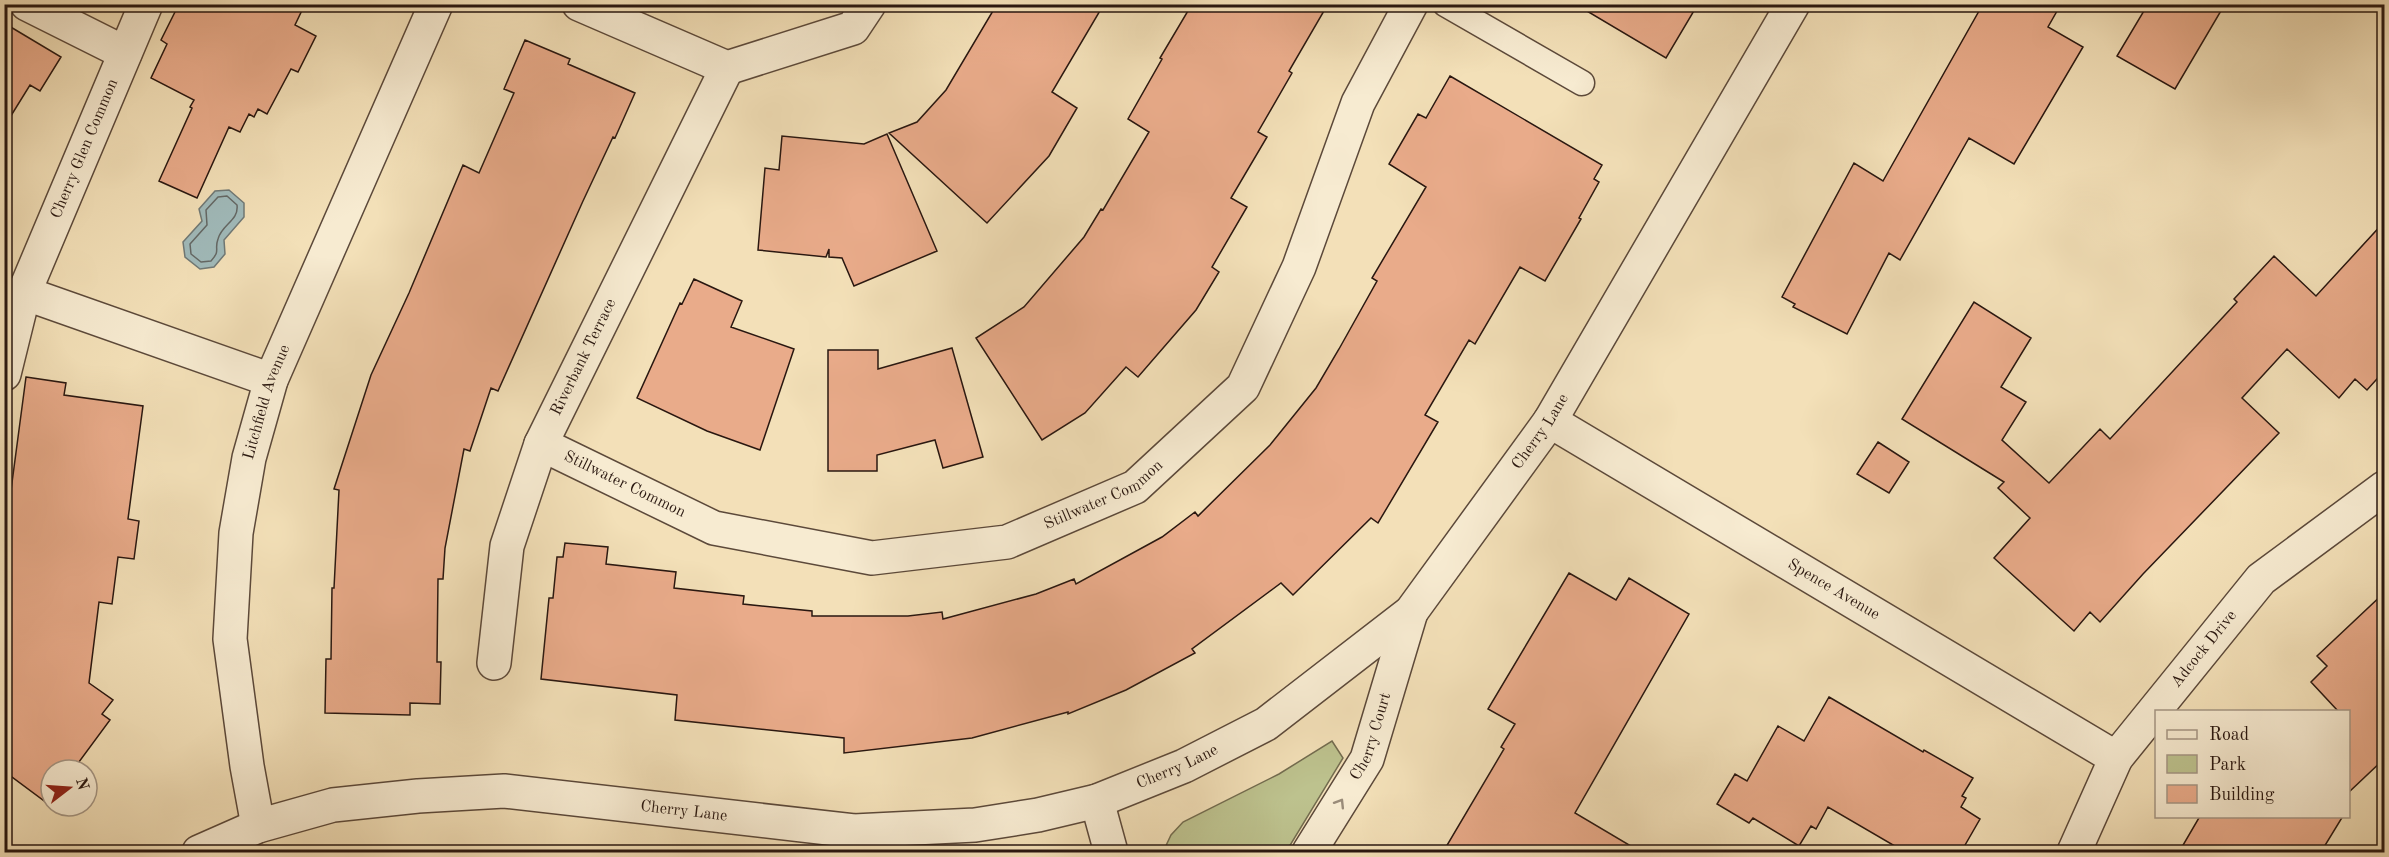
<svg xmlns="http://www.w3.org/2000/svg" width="2389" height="857" viewBox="0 0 2389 857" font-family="'Old Standard TT',serif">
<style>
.green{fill:#bdc28e;stroke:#736c4f;stroke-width:1.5}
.water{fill:#a0baba;stroke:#707976;stroke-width:1.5}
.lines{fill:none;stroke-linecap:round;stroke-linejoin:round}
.shore{stroke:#646865;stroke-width:1.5}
.building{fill:#e9ab8a;stroke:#291710;stroke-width:1.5}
.service-casing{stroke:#5c493a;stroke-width:27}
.minor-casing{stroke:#5c493a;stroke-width:36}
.service{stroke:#f7ebd1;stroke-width:24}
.minor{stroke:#f7ebd1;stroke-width:33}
.oneway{stroke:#9a8c7a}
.labels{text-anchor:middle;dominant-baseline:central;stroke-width:6;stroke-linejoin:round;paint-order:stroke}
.street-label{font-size:16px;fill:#291710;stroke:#f7ebd1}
</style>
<rect width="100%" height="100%" fill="#f3e0b8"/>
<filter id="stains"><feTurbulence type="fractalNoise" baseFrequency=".00333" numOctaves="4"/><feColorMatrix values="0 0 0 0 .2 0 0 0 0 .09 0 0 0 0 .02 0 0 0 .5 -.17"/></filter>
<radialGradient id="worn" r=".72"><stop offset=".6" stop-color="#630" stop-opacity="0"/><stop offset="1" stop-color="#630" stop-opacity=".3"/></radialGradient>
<path class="green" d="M1332,741L1343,758L1286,852H1163L1171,835L1183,822L1279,774Z"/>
<path class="water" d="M229,190L244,203V217L224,240L225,254L214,267L200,269L185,257L183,242L202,221L199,209L215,191Z"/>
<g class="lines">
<path class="shore" d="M227,196L237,205C239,221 222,224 218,239C214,250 221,250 211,261L201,262L191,254L190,244L207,225L206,210L218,197Z"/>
</g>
<path class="building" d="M179,4H305L295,25L316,36L298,72L291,69L267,114L258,109L254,117L249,114L240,132L229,127L197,198L159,181L192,108L190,107L194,100L151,78L167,44L161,40Z
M997,4H1104L1052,92L1077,108L1049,156L987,223L889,133L917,122L946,90Z
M1192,4H1328L1289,71L1292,73L1258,132L1267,137L1231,198L1247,207L1212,267L1219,272L1196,310L1138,377L1126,367L1085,413L1042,440L976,338L1024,307L1084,237L1101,209L1103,210L1149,132L1128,119L1162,59L1160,58Z
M1575,4H1698L1666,58Z
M1983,4H2061L2048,27L2083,47L2014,164L1969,138L1900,260L1889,253L1847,334L1793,307L1795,304L1782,297L1854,163L1883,181Z
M2148,4H2225L2175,89L2117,56Z
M4,23L61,57L40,91L30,85L4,127Z
M525,40L570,59L568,64L635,93L615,138L613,137L583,201L498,391L491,388L470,451L464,449L445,548L443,579H438L437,662H441L440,704L410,703V715L325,713L326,659H331L332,588H334L339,490L334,489L371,375L409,293L463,165L479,173L514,93L504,89Z
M1450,76L1602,165L1594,179L1599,182L1579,218L1581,219L1545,281L1520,267L1475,344L1469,340L1425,415L1438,422L1378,523L1371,518L1293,595L1281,583L1192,649L1195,653L1126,690L1068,714V712L972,738L844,753V738L675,720L677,695L541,679L549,598H553L557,557H563L565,543L608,547L606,564L676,572L674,588L744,596L743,604L812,611V616H908L942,612L943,619L1036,594L1074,579L1076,584L1162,537L1195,512L1198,516L1270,445L1316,388L1339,349L1377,281L1372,278L1426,187L1389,164L1418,114L1426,118Z
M887,134L937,251L854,286L842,258L829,257V249L826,257L758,250L765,168L779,170L782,136L864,144Z
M2385,221V370L2367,390L2355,379L2339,398L2287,349L2242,398L2279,433L2143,574L2100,622L2090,612L2074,631L1994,558L2030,518L1998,488L2004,482L1902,419L1974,302L2031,338L2001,387L2026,402L2002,440L2049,483L2100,429L2110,439L2237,302L2234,299L2274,256L2316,296Z
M694,279L742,301L731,327L794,349L760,450L707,431L637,398L680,303L682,304Z
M952,348L983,457L943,468L935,440L877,455V471H828V350H878V369Z
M26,377L66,383L64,395L143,406L128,519L139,521L134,559L118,557L112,604L99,602L89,683L113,700L102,714L110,720L73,770H51V806L4,771V543Z
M1878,442L1909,462L1889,493L1857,474Z
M1569,573L1616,600L1629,578L1689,614L1575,813L1641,852H1443L1504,749L1501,747L1515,724L1488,709Z
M2385,592V758L2349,792V711H2338L2311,682L2327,666L2317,656Z
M1829,697L1923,752L1924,750L1973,778L1962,796L1966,798L1961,807L1980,819L1961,852H1905L1828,807L1816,829L1811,826L1799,846L1753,818L1749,823L1717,804L1735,774L1747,781L1778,726L1804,741Z
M2200,816H2343L2321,852H2179Z"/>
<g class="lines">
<defs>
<path id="service" d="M1445,4L1582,83"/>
<g id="minor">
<path d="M27,4L125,53"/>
<path d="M579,4L727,68L853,28L869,4"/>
<path d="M24,293L271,380"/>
<path id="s1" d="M4,374L24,293L146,4"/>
<path id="s2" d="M1550,421L2116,758"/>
<path id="s3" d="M541,444L714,528L872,558L1007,542L1135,487L1243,387L1299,267L1358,103L1411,4"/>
<path id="s4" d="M494,663L507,546L541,444L727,68"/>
<path d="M1097,801L1111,852"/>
<path id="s5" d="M258,826L247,766L230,639L236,533L249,458L271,380L436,4"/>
<path id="s6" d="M199,852L258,826L333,805L418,796L504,791L854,831L975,825L1038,815L1097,801L1184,766L1266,724L1411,612L1550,421L1793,4"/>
<path id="s7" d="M1309,852L1367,759L1411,612"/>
<path id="s8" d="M2074,852L2116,758L2261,579L2384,488"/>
</g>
</defs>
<use href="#service" class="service-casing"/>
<use href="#minor" class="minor-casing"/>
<use href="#service" class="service"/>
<use href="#minor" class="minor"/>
</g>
<defs><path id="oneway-chevron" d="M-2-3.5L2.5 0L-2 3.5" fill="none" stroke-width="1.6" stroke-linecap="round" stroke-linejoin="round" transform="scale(1.5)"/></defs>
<use class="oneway" href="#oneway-chevron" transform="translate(1340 803) rotate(-58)"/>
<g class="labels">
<g class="street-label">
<text stroke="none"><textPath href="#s1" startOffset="240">Cherry Glen Common</textPath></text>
<text stroke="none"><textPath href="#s4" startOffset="322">Riverbank Terrace</textPath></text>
<text stroke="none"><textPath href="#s5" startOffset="430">Litchfield Avenue</textPath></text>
<text stroke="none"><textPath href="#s6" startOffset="1503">Cherry Lane</textPath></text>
<text stroke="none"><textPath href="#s3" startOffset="93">Stillwater Common</textPath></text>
<text stroke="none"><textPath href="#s3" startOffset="597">Stillwater Common</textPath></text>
<text stroke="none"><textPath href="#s2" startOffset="330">Spence Avenue</textPath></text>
<text stroke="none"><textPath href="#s8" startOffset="243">Adcock Drive</textPath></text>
<text stroke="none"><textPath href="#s7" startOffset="132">Cherry Court</textPath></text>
<text stroke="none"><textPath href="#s6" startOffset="999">Cherry Lane</textPath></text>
<text stroke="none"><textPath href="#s6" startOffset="495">Cherry Lane</textPath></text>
</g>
</g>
<rect width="2389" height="857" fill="none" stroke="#f3e0b8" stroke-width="24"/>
<rect x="6" y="6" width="2377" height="845" fill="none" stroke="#291710" stroke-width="3"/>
<rect x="12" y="12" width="2365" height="833" fill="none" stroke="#291710" stroke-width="1.5"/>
<rect x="2155" y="710" width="195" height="108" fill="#f7ebd1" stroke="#a59684" stroke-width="1.5"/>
<rect x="2167" y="730" width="30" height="9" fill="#f7ebd1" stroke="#a59684" stroke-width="1.5"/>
<text x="2209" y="740" font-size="18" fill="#291710">Road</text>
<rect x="2167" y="755" width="30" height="18" fill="#bdc28e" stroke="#a59684" stroke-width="1.5"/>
<text x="2209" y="770" font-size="18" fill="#291710">Park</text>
<rect x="2167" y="785" width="30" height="18" fill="#e9ab8a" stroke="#a59684" stroke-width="1.5"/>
<text x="2209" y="800" font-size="18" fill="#291710">Building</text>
<g transform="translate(69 788) rotate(73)"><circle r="28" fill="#f7ebd1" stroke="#a59684" stroke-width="1.5"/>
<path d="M0-4.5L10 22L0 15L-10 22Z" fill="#8f2418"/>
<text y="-9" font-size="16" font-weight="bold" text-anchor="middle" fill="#291710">N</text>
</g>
<rect width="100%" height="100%" filter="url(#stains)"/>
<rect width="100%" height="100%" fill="url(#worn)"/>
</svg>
